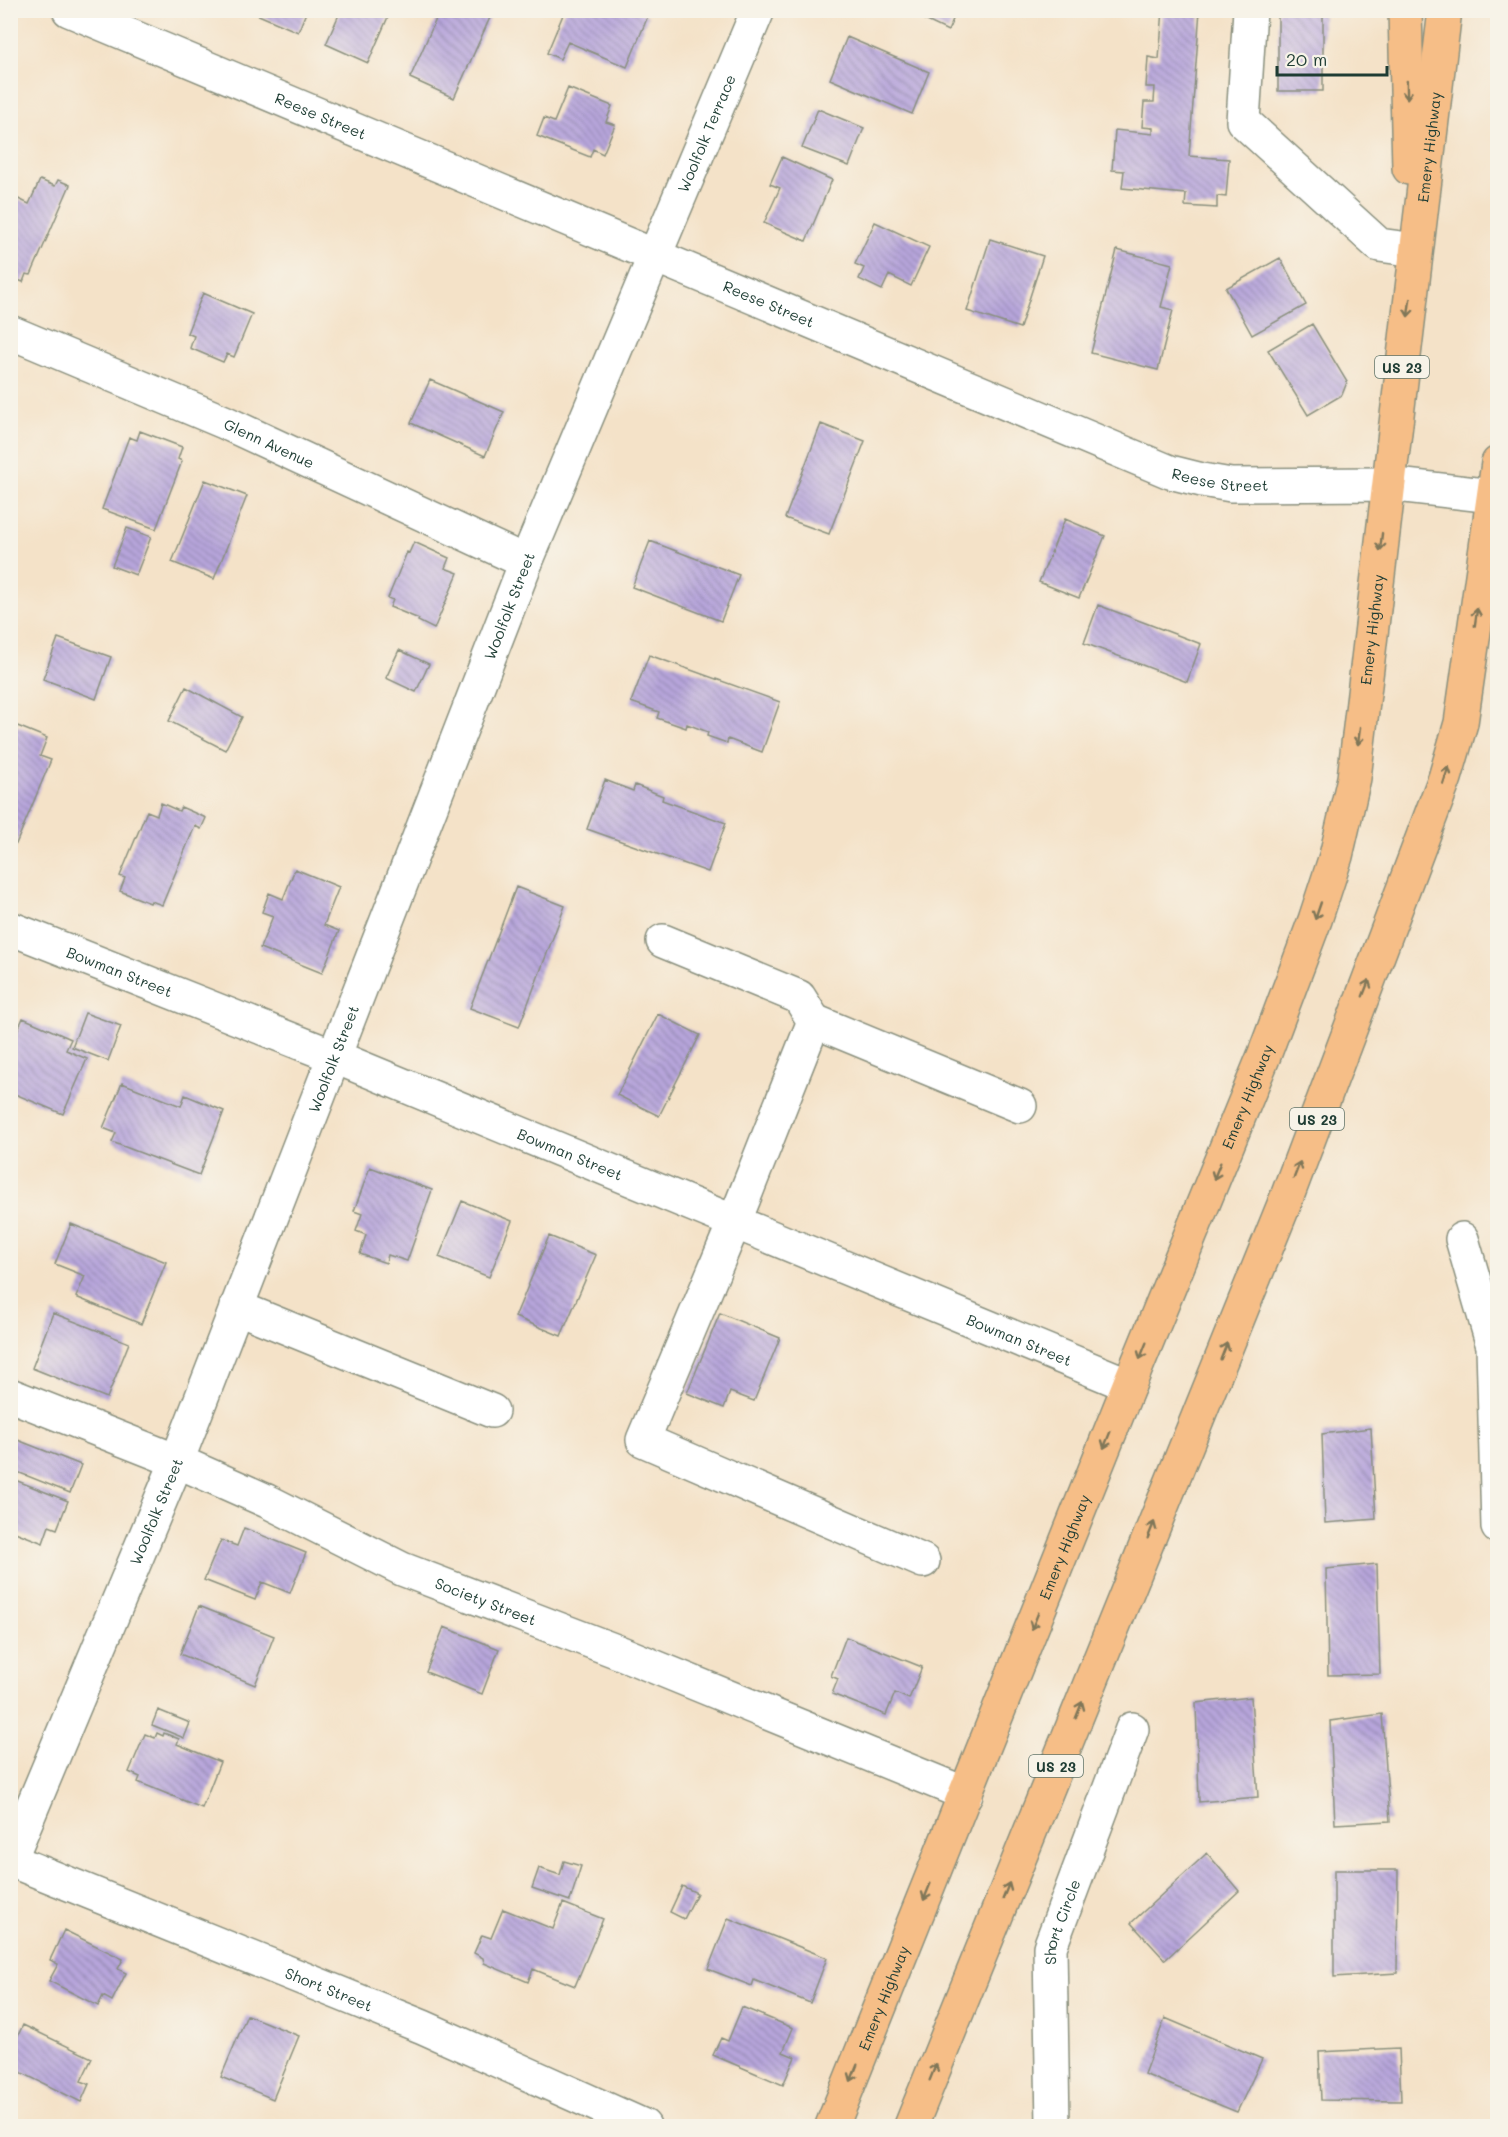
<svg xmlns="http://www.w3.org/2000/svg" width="1508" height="2137" viewBox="0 0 1508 2137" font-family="Mali,sans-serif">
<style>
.building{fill:url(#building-back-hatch)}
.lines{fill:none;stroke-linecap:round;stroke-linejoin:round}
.minor-casing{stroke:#8a907e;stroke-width:36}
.highway-casing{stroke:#8a907e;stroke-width:36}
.minor{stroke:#fff;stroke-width:33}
.highway{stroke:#f6be87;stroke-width:33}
.oneway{stroke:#807759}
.labels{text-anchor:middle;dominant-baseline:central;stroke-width:4.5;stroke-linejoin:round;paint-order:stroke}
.shield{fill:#f7f3e8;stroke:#60746a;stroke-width:1.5}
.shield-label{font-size:14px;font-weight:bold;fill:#1f3d34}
.street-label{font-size:15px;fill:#1f3d34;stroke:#f7f3e8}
</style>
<defs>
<pattern id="building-back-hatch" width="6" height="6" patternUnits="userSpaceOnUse" patternTransform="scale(1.5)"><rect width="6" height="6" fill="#b7a5db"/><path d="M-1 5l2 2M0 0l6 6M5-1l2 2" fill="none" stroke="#9488b2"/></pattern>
</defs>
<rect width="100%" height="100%" fill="#f7f3e8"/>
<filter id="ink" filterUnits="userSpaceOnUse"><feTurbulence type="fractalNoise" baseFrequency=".0167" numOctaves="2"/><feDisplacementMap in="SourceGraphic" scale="12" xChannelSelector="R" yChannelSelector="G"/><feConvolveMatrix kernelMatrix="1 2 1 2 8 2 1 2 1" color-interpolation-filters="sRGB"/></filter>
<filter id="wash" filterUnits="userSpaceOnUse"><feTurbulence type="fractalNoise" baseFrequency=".008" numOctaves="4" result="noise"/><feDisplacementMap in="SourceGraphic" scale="24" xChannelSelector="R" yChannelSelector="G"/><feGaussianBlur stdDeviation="1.35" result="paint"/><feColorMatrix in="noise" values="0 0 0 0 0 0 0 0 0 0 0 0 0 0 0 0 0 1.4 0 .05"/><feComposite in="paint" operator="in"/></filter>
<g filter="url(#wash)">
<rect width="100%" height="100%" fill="#f4e2c8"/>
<g id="blocks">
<path class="building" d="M255,10H307L298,32L254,13Z
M341,10H391L368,63L326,44Z
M440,10H486L492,13L454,98L410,78Z
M565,10H635L648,16L627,67L568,42L560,59L547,53Z
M904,10H957L948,31Z
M1163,10H1200L1189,156L1229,159L1226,197L1217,196V208L1185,206L1186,194L1122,188L1124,171L1112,170L1115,130L1153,134V128L1142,127L1144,102H1154L1155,87H1146L1148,57L1159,59Z
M1278,10H1323V91H1278Z
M847,37L929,72L912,114L830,79Z
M568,88L612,106L606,122L615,125L603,154L593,149L590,157L537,136L544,118L554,122Z
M818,109L864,128L849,166L802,148Z
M782,157L832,180L806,241L764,223L780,188L770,184Z
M40,180L55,186L58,180L70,185L31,275L26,274L23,282L10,277V198L12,196L29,204Z
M875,222L929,247L911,286L889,275L882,290L859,279L864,268L855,264Z
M990,239L1043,256L1020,328L967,311Z
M1117,250L1172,264L1161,307L1173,310L1158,370L1091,353Z
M1280,258L1306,305L1252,335L1226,288Z
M203,293L252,314L234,357L227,354L223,362L190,348L194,336L187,333Z
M1312,324L1347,382L1342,395L1308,415L1268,350Z
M430,380L504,412L485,456L411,423Z
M821,424L865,441L829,534L785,518Z
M140,431L182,447L178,459L182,461L156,529L102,509L129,437L137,440Z
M205,480L247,496L214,579L172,562Z
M1065,519L1105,536L1079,598L1039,582Z
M127,528L151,537L136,575L112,566Z
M650,541L739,575L721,621L632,587Z
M414,542L449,558L445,568L458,573L434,629L418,621L419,619L390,607L393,600L388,598L407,552L409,553Z
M1098,605L1201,644L1187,682L1084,643Z
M58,638L111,657L96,699L43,679Z
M399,650L429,664L416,692L386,678Z
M649,655L780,702L762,752L728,739L727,743L707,736L708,732L687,724L686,728L657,718L659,712L631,702Z
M186,687L242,717L225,750L169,721Z
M10,723L47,738L40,756L51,760L16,844L10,842Z
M605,780L633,791L635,785L663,796L662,800L726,823L708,872L587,829Z
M161,803L179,811L181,807L206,818L201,829L195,826L162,905L151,901L150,903L120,891L125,878L120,876L147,811L157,815Z
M295,869L339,887L324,925L339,931L322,973L260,948L273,916L262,912L269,893L283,899Z
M516,887L565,906L519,1027L470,1008Z
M85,1013L121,1026L108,1061L72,1047Z
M658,1014L700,1035L659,1116L617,1095Z
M23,1018L71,1039L66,1050L87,1059L63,1114L10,1092V1047Z
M122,1083L181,1106L185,1095L224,1111L199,1175L112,1142L116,1133L103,1128Z
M370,1167L432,1190L407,1261L388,1255L386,1263L360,1254L366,1235L356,1231L362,1214L354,1211Z
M462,1201L512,1221L489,1277L439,1257Z
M71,1224L166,1262L141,1324L76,1297L85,1276L55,1264Z
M549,1236L596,1255L561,1336L515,1317Z
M53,1313L129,1343L107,1398L32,1368Z
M720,1313L780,1338L754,1401L730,1392L724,1408L687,1393Z
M1371,1428L1376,1519L1325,1523L1322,1434Z
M10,1437L81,1465L70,1493L10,1469Z
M10,1478L68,1501L57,1529L49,1526L43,1543L10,1530Z
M244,1528L306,1553L290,1593L262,1582L255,1600L204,1580L221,1540L237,1546Z
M1377,1564L1380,1674L1328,1675L1326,1569Z
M199,1606L274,1636L255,1685L180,1654Z
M444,1627L499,1649L482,1694L426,1672Z
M846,1637L922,1667L909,1699L895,1693L886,1715L832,1694L838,1679L831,1676Z
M1251,1697L1258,1797L1199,1802L1196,1703Z
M158,1710L190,1723L184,1738L152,1725Z
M1382,1714L1390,1821L1335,1824L1330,1721Z
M157,1733L163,1736L164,1733L179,1739L177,1744L220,1762L202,1808L138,1782L140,1777L129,1772L145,1734L155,1738Z
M1207,1853L1239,1891L1165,1960L1131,1923Z
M564,1861L581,1866L570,1901L532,1888L539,1868L560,1875Z
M1334,1870H1398L1397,1973L1334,1977Z
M682,1886L697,1893L684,1919L670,1912Z
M563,1903L603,1919L575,1986L533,1969L528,1982L484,1963L483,1958L474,1953L482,1935L491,1938L503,1909L553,1929Z
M728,1918L827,1958L810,2003L754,1980L752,1986L708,1969Z
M64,1930L123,1959L118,1969L126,1973L112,2001L103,1996L98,2006L49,1981L58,1964L50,1960Z
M742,2007L793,2028L783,2052L795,2057L783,2085L713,2055L721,2038L728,2041Z
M247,2015L299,2036L273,2099L221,2077Z
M1165,2018L1262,2059L1237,2112L1144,2074Z
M23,2025L92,2058L81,2081L89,2084L81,2102L10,2067L17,2053L11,2050Z
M1399,2048L1401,2101L1321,2100L1319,2052Z"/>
</g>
</g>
<g filter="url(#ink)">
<use href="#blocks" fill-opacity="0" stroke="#8a907e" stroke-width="1.5"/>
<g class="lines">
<defs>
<g id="minor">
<path id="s1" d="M69,10L1170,472L1202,480L1231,485L1388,484L1493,496"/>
<path d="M1250,10L1243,121L1379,245L1416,250"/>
<path id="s2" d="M10,332L224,422L526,562"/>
<path id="s3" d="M10,928L333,1056L1129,1385"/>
<path d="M663,941L799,997L814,1021L734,1223L643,1440L923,1561"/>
<path d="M814,1021L1020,1106"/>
<path d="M1462,1239L1493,1346L1498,1527"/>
<path d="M236,1307L492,1411"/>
<path id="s4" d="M10,1395L177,1461L267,1501L402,1569L621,1653L966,1794"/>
<path id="s5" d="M10,1860L177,1461L526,562L758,10"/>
<path id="s6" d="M10,1860L423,2027L644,2126"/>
<path id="s7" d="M1053,2126L1050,1947L1132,1729"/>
</g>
<g id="highway">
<path d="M1405,10L1409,168"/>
<path id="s8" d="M832,2126L1129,1385L1265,1053L1315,920L1336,856L1354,778L1445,10"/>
<path d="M911,2126L1285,1202L1445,778L1461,723L1498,463"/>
</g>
</defs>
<use href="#minor" class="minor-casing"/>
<use href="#highway" class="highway-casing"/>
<use href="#minor" class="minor"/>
<use href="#highway" class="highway"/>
</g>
<defs><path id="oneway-shaft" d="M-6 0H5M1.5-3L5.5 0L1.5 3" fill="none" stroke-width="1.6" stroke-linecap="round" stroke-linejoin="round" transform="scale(1.5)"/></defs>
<g class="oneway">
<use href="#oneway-shaft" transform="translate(1407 90) rotate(89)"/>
<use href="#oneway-shaft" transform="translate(1409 308) rotate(97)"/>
<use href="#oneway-shaft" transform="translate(1381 542) rotate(97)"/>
<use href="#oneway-shaft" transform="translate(1476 617) rotate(-82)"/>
<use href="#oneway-shaft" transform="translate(1359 736) rotate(97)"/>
<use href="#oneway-shaft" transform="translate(1446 775) rotate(-72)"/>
<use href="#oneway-shaft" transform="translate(1318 911) rotate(109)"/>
<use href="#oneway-shaft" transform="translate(1366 988) rotate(-69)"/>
<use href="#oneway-shaft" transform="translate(1297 1170) rotate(-69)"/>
<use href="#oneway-shaft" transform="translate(1217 1171) rotate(112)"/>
<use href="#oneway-shaft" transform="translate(1143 1351) rotate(112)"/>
<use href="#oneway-shaft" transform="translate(1224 1351) rotate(-68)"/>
<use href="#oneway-shaft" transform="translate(1107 1440) rotate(112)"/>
<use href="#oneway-shaft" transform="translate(1151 1530) rotate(-68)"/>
<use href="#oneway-shaft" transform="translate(1035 1621) rotate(112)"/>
<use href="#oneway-shaft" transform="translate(1079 1710) rotate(-68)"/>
<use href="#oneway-shaft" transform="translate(1006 1891) rotate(-68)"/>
<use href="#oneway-shaft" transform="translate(927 1892) rotate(112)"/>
<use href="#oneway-shaft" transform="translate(933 2072) rotate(-68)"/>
<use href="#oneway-shaft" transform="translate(854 2073) rotate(112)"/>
</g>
</g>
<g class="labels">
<g class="shield">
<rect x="1375" y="356" width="54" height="22" rx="4.5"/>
<rect x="1290" y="1108" width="54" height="22" rx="4.5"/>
<rect x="1029" y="1755" width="54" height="22" rx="4.5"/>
</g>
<g class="shield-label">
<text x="1402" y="367">US 23</text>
<text x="1317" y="1119">US 23</text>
<text x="1056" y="1766">US 23</text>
</g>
<g class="street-label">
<text stroke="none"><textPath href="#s1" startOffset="273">Reese Street</textPath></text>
<text stroke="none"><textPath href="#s5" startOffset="1862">Woolfolk Terrace</textPath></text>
<text stroke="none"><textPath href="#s8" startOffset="2082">Emery Highway</textPath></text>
<text stroke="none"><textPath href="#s1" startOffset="759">Reese Street</textPath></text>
<text stroke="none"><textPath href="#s2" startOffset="282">Glenn Avenue</textPath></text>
<text stroke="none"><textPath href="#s1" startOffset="1245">Reese Street</textPath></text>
<text stroke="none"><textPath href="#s5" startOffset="1350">Woolfolk Street</textPath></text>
<text stroke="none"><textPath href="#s8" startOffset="1596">Emery Highway</textPath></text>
<text stroke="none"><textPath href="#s3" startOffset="118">Bowman Street</textPath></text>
<text stroke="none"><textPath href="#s5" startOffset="864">Woolfolk Street</textPath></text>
<text stroke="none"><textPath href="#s8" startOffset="1110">Emery Highway</textPath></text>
<text stroke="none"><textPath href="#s3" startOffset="604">Bowman Street</textPath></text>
<text stroke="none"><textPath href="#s3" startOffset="1090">Bowman Street</textPath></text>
<text stroke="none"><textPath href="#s5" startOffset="378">Woolfolk Street</textPath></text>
<text stroke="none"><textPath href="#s8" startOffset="624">Emery Highway</textPath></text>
<text stroke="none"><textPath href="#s4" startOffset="519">Society Street</textPath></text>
<text stroke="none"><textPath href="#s7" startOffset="206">Short Circle</textPath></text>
<text stroke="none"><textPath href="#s6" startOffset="344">Short Street</textPath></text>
<text stroke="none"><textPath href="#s8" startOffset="138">Emery Highway</textPath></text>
</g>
</g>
<rect width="1508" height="2137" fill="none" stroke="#f7f3e8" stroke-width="36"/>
<path d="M1277 66v9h110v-9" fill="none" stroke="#1f3d34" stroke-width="3"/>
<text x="1286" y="66" font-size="18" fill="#1f3d34" stroke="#f7f3e8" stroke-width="4.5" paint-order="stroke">20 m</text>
</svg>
